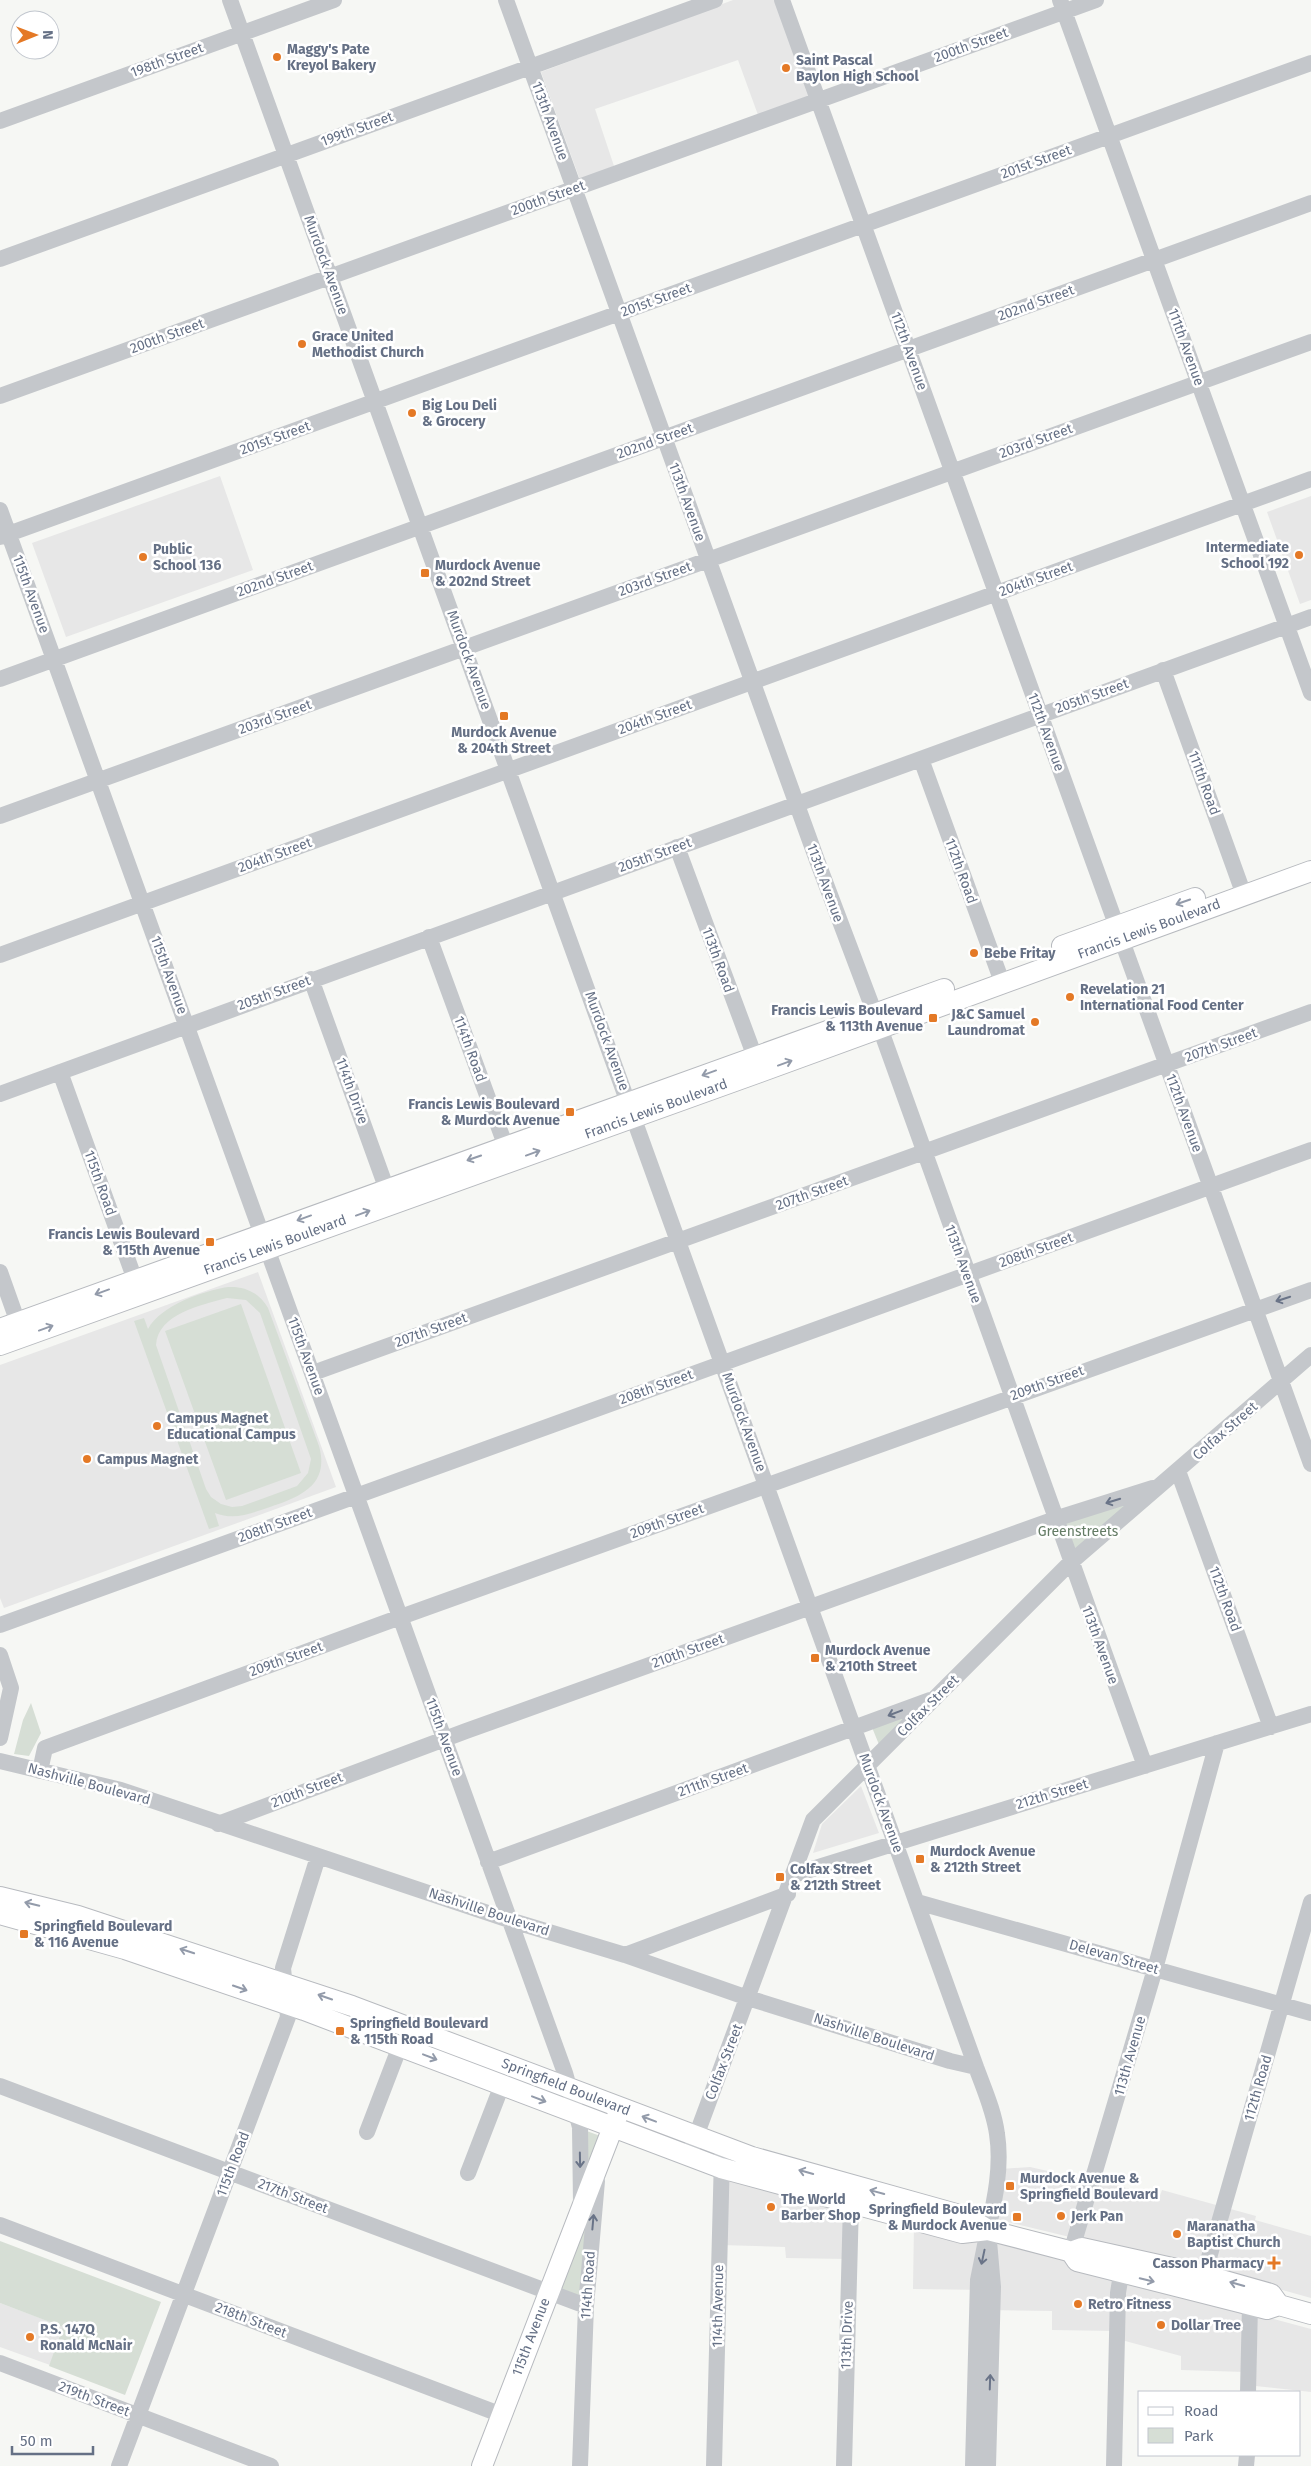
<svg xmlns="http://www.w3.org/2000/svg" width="1311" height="2466" viewBox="0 0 1311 2466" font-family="'Fira Sans',sans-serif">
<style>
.built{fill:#e7e7e7}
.green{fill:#d6ded5;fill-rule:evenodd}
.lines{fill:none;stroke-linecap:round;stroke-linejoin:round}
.major-casing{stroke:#b7babf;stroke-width:22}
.minor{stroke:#c4c7cb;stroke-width:16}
.major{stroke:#fff;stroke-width:20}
.oneway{stroke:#939baa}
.oneway2{stroke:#6a7488}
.poi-dot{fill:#e47926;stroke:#fff;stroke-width:2}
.labels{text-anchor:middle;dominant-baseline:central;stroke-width:5;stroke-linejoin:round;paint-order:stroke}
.street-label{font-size:14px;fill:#657085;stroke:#fff}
.poi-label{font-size:14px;font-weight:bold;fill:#657085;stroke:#fff;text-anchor:start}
.park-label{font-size:14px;fill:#647c65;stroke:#fff}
</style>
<rect width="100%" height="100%" fill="#f6f7f4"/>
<path class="built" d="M733,0H775L810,96L758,115L738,60L595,109L614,166L580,180L541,72Z
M220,476L253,570L66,637L32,543Z
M1311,496V600L1300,604L1267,512Z
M258,1272L336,1487L4,1608L0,1598V1365Z
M861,1786L879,1833L813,1853L822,1824Z
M1030,2167L1096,2182L1097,2179L1159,2198L1162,2190L1256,2216L1255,2220L1311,2236V2298L1239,2278L995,2219L1001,2169Z
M723,2172L848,2205L847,2259L786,2258L785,2247L721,2245Z
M914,2224L1064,2255L1073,2265L1311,2329V2392L1246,2385L1245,2372L1181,2370V2356L1114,2338V2331L1052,2330V2311L986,2310L987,2290L913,2289Z
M0,2303L64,2327L50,2365L0,2347Z"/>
<path class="green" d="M228,1287C245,1286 260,1293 268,1308L319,1446C330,1485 300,1497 270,1507C251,1513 235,1521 215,1513L219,1526L209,1529L134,1321L144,1318L148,1329C161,1305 203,1291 228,1287ZM227,1298L246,1300L260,1313L311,1459L308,1473L297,1486L242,1506L232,1507L221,1504L211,1497L206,1489L156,1345C158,1314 201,1305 227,1298Z
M241,1304L301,1473L226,1500L165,1331Z
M1139,1496L1071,1559L1057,1521Z
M31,1703L41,1733L29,1756L14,1754L23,1720Z
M913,1712L880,1747L871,1725Z
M584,2130L603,2137L586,2181Z
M591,2198L581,2302L554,2292Z
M0,2241L161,2302L125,2395L49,2366L63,2327L0,2303Z"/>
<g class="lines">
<defs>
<path id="major" d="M1062,946L1195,898
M0,1329L944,989
M0,1345L760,1072L1311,871
M0,1897L78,1916L352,2006L752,2157L967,2217L988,2230L1065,2250L1071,2252L1077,2261L1267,2309L1279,2305L1311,2314
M0,1914L125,1949L304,2010L721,2168L962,2233L988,2230
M1071,2252L1082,2248L1204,2275L1271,2294L1279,2305
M482,2466L618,2114"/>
</defs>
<use href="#major" class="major-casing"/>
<path class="minor" d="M230,0L976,2067C984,2089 994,2111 997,2134C1002,2166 995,2199 988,2230
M506,0L818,863L875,1014L1145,1766
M782,0L1311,1464
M1060,0L1311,693
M0,121L334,0
M0,259L715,0
M0,396L1096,0
M0,510L565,2073L580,2127L581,2204
M0,537L1311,63
M1163,670L1244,895
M0,679L1311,203
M921,759L1002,982
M0,816L1311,342
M677,847L759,1068
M429,937L510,1158
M0,955L1311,479
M311,979L391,1201
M60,1072L139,1291
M0,1094L1311,617
M0,1272L22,1334
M313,1373L1311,1012
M1178,1471L1271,1727
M0,1625L1311,1150
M0,1655L11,1688L0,1738
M0,1761L121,1790L509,1920L625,1955L748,1998L950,2061L976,2067
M40,1771L45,1748L384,1623L1311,1290
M218,1824L466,1731L1055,1519L1153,1488
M488,1862L930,1700
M793,1875L1311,1714
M917,1902L1311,2013
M625,1955L788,1894
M0,2086L586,2306
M367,2132L400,2046
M692,2147L813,1820L1070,1563L1311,1355
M468,2173L502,2085
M0,2225L502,2415
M1071,2252L1155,1969L1217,1743
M1204,2275L1311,1902
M0,2363L271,2466
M1248,2392L1250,2305
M119,2466L288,2017L283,1968L318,1857
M580,2466L586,2306L597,2181
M714,2466L722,2156
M844,2466L851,2203
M973,2466L978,2280L988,2230L993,2287L988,2466
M1114,2466L1118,2293L1121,2274
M1246,2466L1247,2455"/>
<use href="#major" class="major"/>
</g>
<defs><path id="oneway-shaft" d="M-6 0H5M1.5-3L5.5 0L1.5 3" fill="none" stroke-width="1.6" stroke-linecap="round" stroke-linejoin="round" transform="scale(1.25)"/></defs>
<g class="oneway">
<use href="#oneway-shaft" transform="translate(1183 902) rotate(161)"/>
<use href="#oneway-shaft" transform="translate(785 1063) rotate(-20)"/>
<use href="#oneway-shaft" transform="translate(709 1073) rotate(160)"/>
<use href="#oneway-shaft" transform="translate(533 1153) rotate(-20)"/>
<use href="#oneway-shaft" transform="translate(474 1158) rotate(161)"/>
<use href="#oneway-shaft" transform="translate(363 1213) rotate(-20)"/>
<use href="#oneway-shaft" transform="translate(304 1218) rotate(160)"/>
<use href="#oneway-shaft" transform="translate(102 1292) rotate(160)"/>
<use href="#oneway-shaft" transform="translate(46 1328) rotate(-20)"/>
<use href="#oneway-shaft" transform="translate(32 1904) rotate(-166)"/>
<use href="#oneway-shaft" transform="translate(187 1951) rotate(-162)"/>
<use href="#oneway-shaft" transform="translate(240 1988) rotate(19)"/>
<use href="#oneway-shaft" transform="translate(325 1997) rotate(-161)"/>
<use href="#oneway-shaft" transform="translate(430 2057) rotate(21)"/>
<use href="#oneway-shaft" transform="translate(539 2099) rotate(21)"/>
<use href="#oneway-shaft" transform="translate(649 2119) rotate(-159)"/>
<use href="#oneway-shaft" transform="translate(806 2172) rotate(-164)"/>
<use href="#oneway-shaft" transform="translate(877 2192) rotate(-165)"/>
<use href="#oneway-shaft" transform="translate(1147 2280) rotate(14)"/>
<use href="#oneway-shaft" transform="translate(1237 2284) rotate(-164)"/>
</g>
<g class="oneway2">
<use href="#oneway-shaft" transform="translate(1283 1299) rotate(162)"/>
<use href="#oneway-shaft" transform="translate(1113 1501) rotate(163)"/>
<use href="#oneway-shaft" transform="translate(895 1713) rotate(159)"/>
<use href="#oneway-shaft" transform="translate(580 2160) rotate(89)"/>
<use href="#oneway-shaft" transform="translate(593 2222) rotate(-85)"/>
<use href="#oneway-shaft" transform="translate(983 2257) rotate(102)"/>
<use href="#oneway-shaft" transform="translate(990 2382) rotate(-88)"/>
</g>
<g class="poi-dot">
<circle cx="277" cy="57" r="5"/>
<circle cx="786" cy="68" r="5"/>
<circle cx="302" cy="344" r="5"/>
<circle cx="412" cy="413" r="5"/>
<circle cx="1299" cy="555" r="5"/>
<circle cx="143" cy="557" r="5"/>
<rect x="420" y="568" width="10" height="10" rx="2.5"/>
<rect x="499" y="711" width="10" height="10" rx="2.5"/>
<circle cx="974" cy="953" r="5"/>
<circle cx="1070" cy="997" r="5"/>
<rect x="928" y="1013" width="10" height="10" rx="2.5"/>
<circle cx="1035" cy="1022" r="5"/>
<rect x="565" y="1107" width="10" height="10" rx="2.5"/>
<rect x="205" y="1237" width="10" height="10" rx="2.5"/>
<circle cx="157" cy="1426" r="5"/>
<circle cx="87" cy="1459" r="5"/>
<rect x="810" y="1653" width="10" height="10" rx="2.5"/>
<rect x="915" y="1854" width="10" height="10" rx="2.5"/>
<rect x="775" y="1872" width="10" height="10" rx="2.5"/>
<rect x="19" y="1929" width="10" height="10" rx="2.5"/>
<rect x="335" y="2026" width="10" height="10" rx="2.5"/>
<rect x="1005" y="2181" width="10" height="10" rx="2.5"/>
<circle cx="771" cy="2207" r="5"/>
<circle cx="1061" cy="2216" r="5"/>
<rect x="1012" y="2212" width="10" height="10" rx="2.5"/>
<circle cx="1177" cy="2234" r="5"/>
<path d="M1271.5 2255.5h5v5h5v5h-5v5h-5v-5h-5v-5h5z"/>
<circle cx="1078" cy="2304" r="5"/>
<circle cx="1161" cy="2325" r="5"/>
<circle cx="30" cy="2337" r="5"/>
</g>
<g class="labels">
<g class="street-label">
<text transform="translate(971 45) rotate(-20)">200th Street</text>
<text transform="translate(167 60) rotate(-20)">198th Street</text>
<text transform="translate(550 121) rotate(70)">113th Avenue</text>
<text transform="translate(357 129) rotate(-20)">199th Street</text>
<text transform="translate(1036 162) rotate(-20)">201st Street</text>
<text transform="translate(548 198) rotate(-20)">200th Street</text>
<text transform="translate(326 265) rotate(70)">Murdock Avenue</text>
<text transform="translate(656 300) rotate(-20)">201st Street</text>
<text transform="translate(1036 303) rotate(-20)">202nd Street</text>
<text transform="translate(167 336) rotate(-20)">200th Street</text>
<text transform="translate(1186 347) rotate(70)">111th Avenue</text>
<text transform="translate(909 351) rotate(70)">112th Avenue</text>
<text transform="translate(275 438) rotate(-20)">201st Street</text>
<text transform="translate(655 441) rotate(-20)">202nd Street</text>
<text transform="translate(1036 441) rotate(-20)">203rd Street</text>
<text transform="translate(687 502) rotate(70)">113th Avenue</text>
<text transform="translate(275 579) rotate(-20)">202nd Street</text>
<text transform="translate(655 579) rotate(-20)">203rd Street</text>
<text transform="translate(1036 579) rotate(-20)">204th Street</text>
<text transform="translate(31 594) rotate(70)">115th Avenue</text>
<text transform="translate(469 660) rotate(70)">Murdock Avenue</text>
<text transform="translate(1092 696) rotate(-20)">205th Street</text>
<text transform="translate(275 717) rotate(-20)">203rd Street</text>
<text transform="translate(655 717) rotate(-20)">204th Street</text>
<text transform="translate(1046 732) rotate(70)">112th Avenue</text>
<text transform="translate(1204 783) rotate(70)">111th Road</text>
<text transform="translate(275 855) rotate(-20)">204th Street</text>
<text transform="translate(655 855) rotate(-20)">205th Street</text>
<text transform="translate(961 871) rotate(70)">112th Road</text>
<text transform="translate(825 883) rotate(70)">113th Avenue</text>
<text transform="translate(1149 929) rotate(-20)">Francis Lewis Boulevard</text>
<text transform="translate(718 960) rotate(70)">113th Road</text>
<text transform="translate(169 975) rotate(70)">115th Avenue</text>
<text transform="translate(274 993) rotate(-20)">205th Street</text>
<text transform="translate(607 1041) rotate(70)">Murdock Avenue</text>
<text transform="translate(1221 1045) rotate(-20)">207th Street</text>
<text transform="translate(470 1049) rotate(70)">114th Road</text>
<text transform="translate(352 1091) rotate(70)">114th Drive</text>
<text transform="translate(656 1109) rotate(-20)">Francis Lewis Boulevard</text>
<text transform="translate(1184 1113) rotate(70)">112th Avenue</text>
<text transform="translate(100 1183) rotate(70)">115th Road</text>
<text transform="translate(812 1193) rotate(-20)">207th Street</text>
<text transform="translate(275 1245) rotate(-20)">Francis Lewis Boulevard</text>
<text transform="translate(1036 1250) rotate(-20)">208th Street</text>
<text transform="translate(963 1264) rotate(70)">113th Avenue</text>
<text transform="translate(431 1330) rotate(-20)">207th Street</text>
<text transform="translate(306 1356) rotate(70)">115th Avenue</text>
<text transform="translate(1047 1383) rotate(-20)">209th Street</text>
<text transform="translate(656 1387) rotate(-20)">208th Street</text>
<text transform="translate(744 1422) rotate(70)">Murdock Avenue</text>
<text transform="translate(1225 1431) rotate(-41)">Colfax Street</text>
<text transform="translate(667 1521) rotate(-20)">209th Street</text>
<text transform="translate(275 1525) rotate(-20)">208th Street</text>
<text transform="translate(1225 1599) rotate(70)">112th Road</text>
<text transform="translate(1100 1645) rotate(70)">113th Avenue</text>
<text transform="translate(688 1651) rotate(-20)">210th Street</text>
<text transform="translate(286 1659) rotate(-20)">209th Street</text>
<text transform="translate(928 1706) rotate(-45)">Colfax Street</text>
<text transform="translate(444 1737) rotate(70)">115th Avenue</text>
<text transform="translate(713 1780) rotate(-20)">211th Street</text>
<text transform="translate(89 1784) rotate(15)">Nashville Boulevard</text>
<text transform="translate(307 1790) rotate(-21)">210th Street</text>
<text transform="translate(1052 1794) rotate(-17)">212th Street</text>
<text transform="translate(881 1803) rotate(70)">Murdock Avenue</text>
<text transform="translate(489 1912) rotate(18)">Nashville Boulevard</text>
<text transform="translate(1114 1957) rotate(16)">Delevan Street</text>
<text transform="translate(874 2037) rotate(18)">Nashville Boulevard</text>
<text transform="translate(1130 2056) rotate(-74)">113th Avenue</text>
<text transform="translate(724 2062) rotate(-69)">Colfax Street</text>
<text transform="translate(566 2087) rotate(21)">Springfield Boulevard</text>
<text transform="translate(1258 2088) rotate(-74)">112th Road</text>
<text transform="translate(233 2164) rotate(-69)">115th Road</text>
<text transform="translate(293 2196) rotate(21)">217th Street</text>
<text transform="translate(588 2285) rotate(-86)">114th Road</text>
<text transform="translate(718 2306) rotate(-89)">114th Avenue</text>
<text transform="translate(251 2320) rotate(21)">218th Street</text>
<text transform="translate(847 2335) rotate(-88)">113th Drive</text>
<text transform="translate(531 2337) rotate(-69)">115th Avenue</text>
<text transform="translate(94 2399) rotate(21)">219th Street</text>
</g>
<g class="poi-label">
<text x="287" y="49">Maggy's Pate<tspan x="287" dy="16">Kreyol Bakery</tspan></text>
<text x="796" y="60">Saint Pascal<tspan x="796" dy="16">Baylon High School</tspan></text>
<text x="312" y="336">Grace United<tspan x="312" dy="16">Methodist Church</tspan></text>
<text x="422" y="405">Big Lou Deli<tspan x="422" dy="16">&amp; Grocery</tspan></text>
<text x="1289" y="547" text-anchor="end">Intermediate<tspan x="1289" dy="16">School 192</tspan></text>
<text x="153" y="549">Public<tspan x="153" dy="16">School 136</tspan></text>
<text x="435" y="565">Murdock Avenue<tspan x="435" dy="16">&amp; 202nd Street</tspan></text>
<text x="504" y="732" text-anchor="middle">Murdock Avenue<tspan x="504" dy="16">&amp; 204th Street</tspan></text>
<text x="984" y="953">Bebe Fritay</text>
<text x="1080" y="989">Revelation 21<tspan x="1080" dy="16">International Food Center</tspan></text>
<text x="923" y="1010" text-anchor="end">Francis Lewis Boulevard<tspan x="923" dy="16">&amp; 113th Avenue</tspan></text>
<text x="1025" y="1014" text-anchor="end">J&amp;C Samuel<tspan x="1025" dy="16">Laundromat</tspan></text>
<text x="560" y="1104" text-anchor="end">Francis Lewis Boulevard<tspan x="560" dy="16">&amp; Murdock Avenue</tspan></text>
<text x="200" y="1234" text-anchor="end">Francis Lewis Boulevard<tspan x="200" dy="16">&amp; 115th Avenue</tspan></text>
<text x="167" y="1418">Campus Magnet<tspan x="167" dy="16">Educational Campus</tspan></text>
<text x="97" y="1459">Campus Magnet</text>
<text x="825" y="1650">Murdock Avenue<tspan x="825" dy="16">&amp; 210th Street</tspan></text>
<text x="930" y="1851">Murdock Avenue<tspan x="930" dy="16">&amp; 212th Street</tspan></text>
<text x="790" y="1869">Colfax Street<tspan x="790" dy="16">&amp; 212th Street</tspan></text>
<text x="34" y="1926">Springfield Boulevard<tspan x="34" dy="16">&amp; 116 Avenue</tspan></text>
<text x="350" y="2023">Springfield Boulevard<tspan x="350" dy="16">&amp; 115th Road</tspan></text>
<text x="1020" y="2178">Murdock Avenue &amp;<tspan x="1020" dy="16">Springfield Boulevard</tspan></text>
<text x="781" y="2199">The World<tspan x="781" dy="16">Barber Shop</tspan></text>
<text x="1007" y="2209" text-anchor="end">Springfield Boulevard<tspan x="1007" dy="16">&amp; Murdock Avenue</tspan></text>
<text x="1071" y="2216">Jerk Pan</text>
<text x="1187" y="2226">Maranatha<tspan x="1187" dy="16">Baptist Church</tspan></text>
<text x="1264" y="2263" text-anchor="end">Casson Pharmacy</text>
<text x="1088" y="2304">Retro Fitness</text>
<text x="1171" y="2325">Dollar Tree</text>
<text x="40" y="2329">P.S. 147Q<tspan x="40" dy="16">Ronald McNair</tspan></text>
</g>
<g class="park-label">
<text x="1078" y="1531">Greenstreets</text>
</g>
</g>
<rect x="1138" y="2391" width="162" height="65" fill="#ffffff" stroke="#c1c6ce"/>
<rect x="1148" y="2407" width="25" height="8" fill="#ffffff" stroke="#c1c6ce"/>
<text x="1184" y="2416" font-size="15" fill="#657085">Road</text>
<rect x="1148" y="2428" width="25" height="15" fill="#d6ded5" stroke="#c1c6ce"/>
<text x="1184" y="2441" font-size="15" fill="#657085">Park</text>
<g transform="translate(35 35) rotate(89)"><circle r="24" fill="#ffffff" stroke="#c1c6ce"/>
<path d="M0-4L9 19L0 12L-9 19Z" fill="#e47926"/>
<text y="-8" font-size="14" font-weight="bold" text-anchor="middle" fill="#657085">N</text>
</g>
<path d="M12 2446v8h81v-8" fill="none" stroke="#657085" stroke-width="2.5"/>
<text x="20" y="2446" font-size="15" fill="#657085" stroke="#ffffff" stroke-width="4" paint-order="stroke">50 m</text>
</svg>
